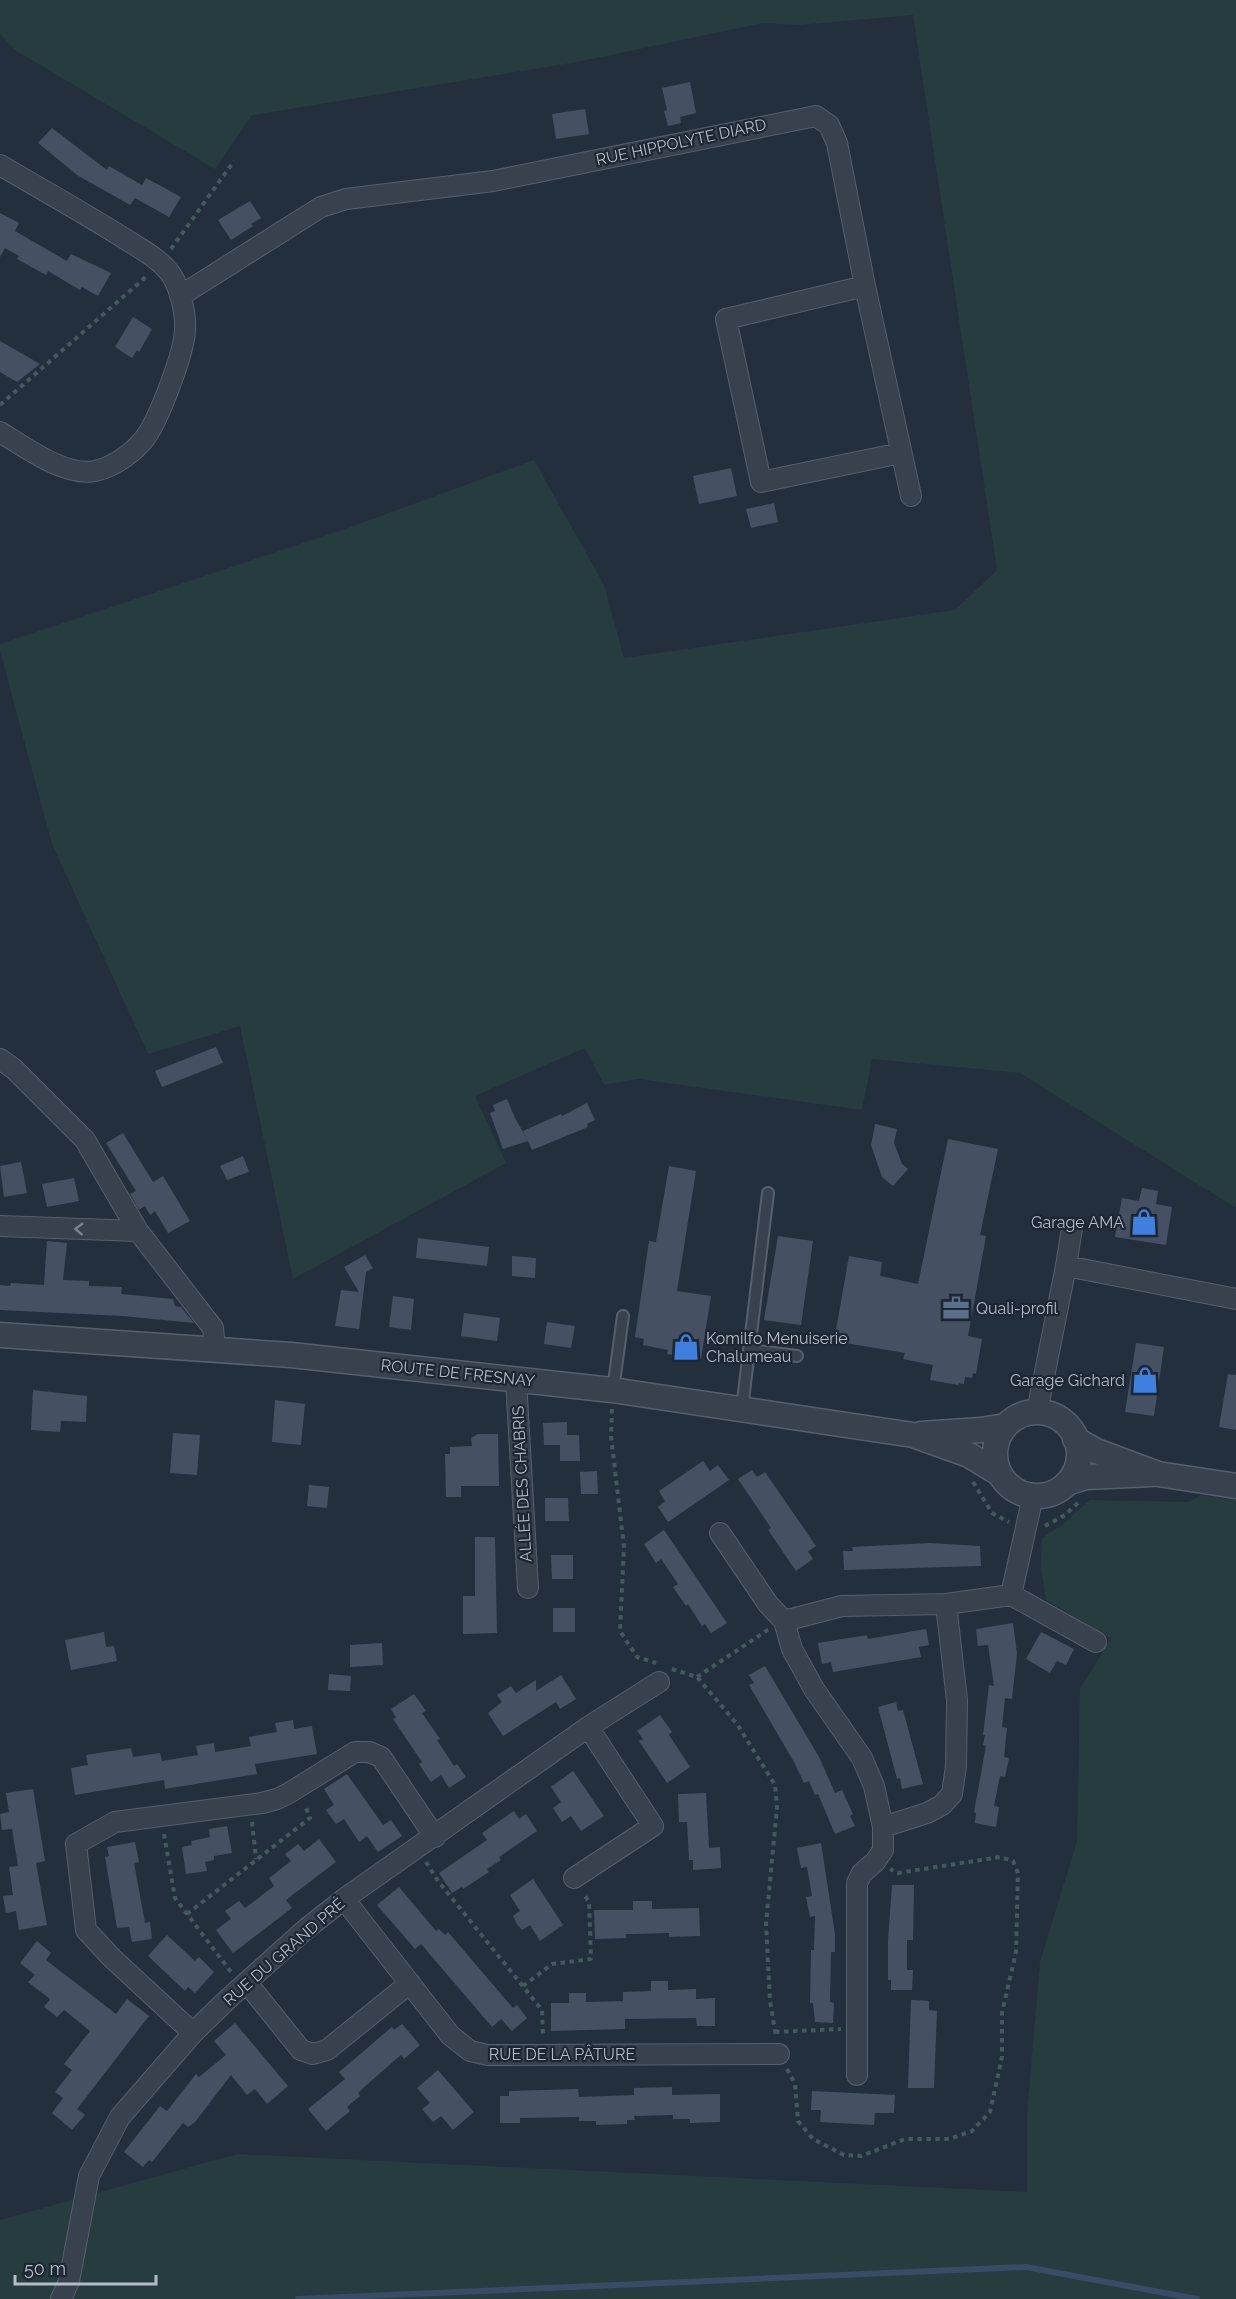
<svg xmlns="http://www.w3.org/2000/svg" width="1236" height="2299" viewBox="0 0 1236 2299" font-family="Raleway,sans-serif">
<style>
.green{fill:#263c3f}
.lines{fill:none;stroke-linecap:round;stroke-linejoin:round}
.stream{stroke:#394c67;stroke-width:6}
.building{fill:#455162}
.service-casing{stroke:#565f6c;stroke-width:14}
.minor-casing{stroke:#565f6c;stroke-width:22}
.tertiary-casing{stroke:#565f6c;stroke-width:27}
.path{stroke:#44595c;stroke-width:4;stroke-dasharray:4.5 4.5;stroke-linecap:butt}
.service{stroke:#38414e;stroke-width:10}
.minor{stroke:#38414e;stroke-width:20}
.tertiary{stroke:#38414e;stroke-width:24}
.oneway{stroke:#7c8592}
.labels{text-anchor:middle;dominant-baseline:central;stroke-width:4.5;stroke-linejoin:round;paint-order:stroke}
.street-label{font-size:16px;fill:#b4bcc9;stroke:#1d2633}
.poi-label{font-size:16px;fill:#b4bcc9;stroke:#1d2633;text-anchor:end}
</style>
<rect width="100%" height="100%" fill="#242f3e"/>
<path class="green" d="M0,0H1236V1208L1020,1073L872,1059L862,1110L639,1079L604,1085L585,1048L475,1096L506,1163L293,1279L240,1026L148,1054L52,844L0,651V644L345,529L534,460L604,585L624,658L955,610L997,570L913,15L799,25L763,23L577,62L252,115L215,169L15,50L0,34Z
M1201,1495L1236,1500V2299H0V2220L237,2154L1027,2192V2114L1040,1962L1077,1841L1080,1689L1111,1638L1046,1600L1041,1568L1042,1538L1062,1525L1090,1500L1189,1502Z"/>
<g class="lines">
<path class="stream" d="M298,2299L1026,2267L1197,2299"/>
</g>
<path class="building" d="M690,82L696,113L680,117L681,123L668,126L664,111L667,110L662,88Z
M585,109L589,134L556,139L552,114Z
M52,128L107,170L109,166L142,185L146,178L181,197L169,217L135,198L130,205L77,175L38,143Z
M250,201L261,218L251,224L253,226L231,240L218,220Z
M0,213L19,223L15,231L67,261L71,254L111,273L98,296L82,287L80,290L48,271L46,275L17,259L19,256L5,248L0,257Z
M133,317L152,329L139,352L137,350L132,358L115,347Z
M0,341L40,364L17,382L0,372Z
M731,468L737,496L699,504L693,476Z
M774,503L778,522L751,528L746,509Z
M216,1047L223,1063L162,1087L155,1071Z
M507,1099L515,1118L528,1141L523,1131L561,1114L562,1116L587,1103L595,1120L587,1124L588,1127L532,1150L528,1141L503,1149L490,1113L495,1111L493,1105Z
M875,1124L897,1129L894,1143L902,1164L908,1169L893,1186L882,1177L871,1145Z
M123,1133L153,1182L163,1176L190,1221L168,1233L155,1211L150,1215L145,1206L139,1210L130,1194L136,1191L106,1143Z
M948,1139L998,1149L980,1235L986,1236L968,1336L982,1339L976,1374L973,1373L972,1378L965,1377L964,1384L959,1383L958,1385L930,1380L933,1365L903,1359L905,1353L834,1341L849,1256L882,1262L880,1276L918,1284Z
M243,1156L249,1172L227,1180L220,1166Z
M21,1162L27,1193L4,1197L0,1166Z
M669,1166L696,1171L677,1291L711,1296L701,1359L667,1354L668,1350L643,1345L644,1339L635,1337L649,1241L656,1242Z
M74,1178L79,1201L47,1207L42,1184Z
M1142,1188L1158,1191L1156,1204L1172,1207L1166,1245L1115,1237L1122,1198L1139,1201Z
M778,1236L813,1241L801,1325L764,1320Z
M418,1238L489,1247L487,1266L416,1258Z
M47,1241L67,1243L63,1280L89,1281V1286L122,1287L121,1294L173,1299L175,1306L181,1307L194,1323L123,1316L0,1310V1285L10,1286L11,1283L44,1285Z
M365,1255L373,1268L366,1272L359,1329L335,1326L341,1290L359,1292L344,1267Z
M512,1256L536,1258L535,1278L512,1276Z
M393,1296L414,1299L411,1330L389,1327Z
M464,1313L500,1318L497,1341L461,1336Z
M547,1322L575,1326L571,1348L544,1344Z
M1136,1343L1164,1347L1154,1416L1125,1412Z
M1228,1374L1236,1375V1430L1219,1427Z
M33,1390L87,1396L86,1422L61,1421L60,1432L31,1430Z
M275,1400L305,1404L301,1445L272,1442Z
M567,1422V1435H579L580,1461H560V1445H544L543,1423Z
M173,1433L200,1435L197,1475L170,1473Z
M478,1434H498L499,1486H461V1497H446L445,1454H450V1447L472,1446L471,1438Z
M703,1461L710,1471L718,1465L729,1480L668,1522L658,1507L665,1501L659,1491Z
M752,1470L757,1477L765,1472L816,1546L808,1551L813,1559L796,1571L768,1530L771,1528L738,1479Z
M597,1471L598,1494H581L580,1472Z
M309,1485L329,1487L327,1508L307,1506Z
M545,1498H568L569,1521H545Z
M664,1530L727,1623L711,1633L705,1624L702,1626L688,1604L686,1606L673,1587L678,1584L661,1559L656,1563L644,1544Z
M475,1537H495L497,1633L463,1634V1596H475Z
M929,1543L980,1546L981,1566L844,1570L843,1551H853L852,1547Z
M551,1555H573V1579H552Z
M553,1608H575V1632H553Z
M1013,1623L1017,1653L1012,1699L1005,1698L1002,1727L1007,1728L1004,1757L1009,1758L1005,1777L1000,1776L994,1806L999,1807L996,1827L975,1823L976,1813L974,1812L986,1746L983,1745L985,1735H983L989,1685L994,1686L988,1645L978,1646L976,1629Z
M926,1629L929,1645L919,1647L921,1657L833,1672L831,1662L822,1664L818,1643L867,1635L868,1639Z
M104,1632L106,1647L114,1646L117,1661L71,1670L65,1640Z
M1041,1632L1074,1649L1066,1665L1057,1661L1050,1673L1026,1659Z
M382,1643L383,1665L350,1667V1645Z
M765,1666L819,1757L835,1793L842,1790L853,1814L850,1816L855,1826L835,1834L818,1794L815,1795L809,1781L804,1783L794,1762L749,1685L754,1683L749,1675Z
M329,1674L351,1676L350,1691L328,1690Z
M561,1675L576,1699L560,1709L556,1702L503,1736L488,1713L502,1702L497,1695L511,1686L516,1693L536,1680V1691Z
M414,1694L426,1711L422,1713L440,1739L437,1740L454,1766L457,1764L466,1777L449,1788L441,1775L431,1782L419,1764L422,1762L393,1719L396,1717L391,1709Z
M896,1702L898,1711L903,1710L923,1784L902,1789L900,1778L897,1779L878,1707Z
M660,1715L672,1732L669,1735L690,1767L667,1783L639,1741L643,1739L637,1731Z
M293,1720L294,1729L312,1726L317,1754L255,1764L257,1774L165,1789L164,1780L75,1795L71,1768L88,1765L86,1755L131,1748L133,1757L160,1753L162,1761L198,1755L196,1746L214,1743L215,1752L251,1746L249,1737L277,1732L275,1723Z
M573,1771L604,1816L581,1831L571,1816L562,1822L553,1808L561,1802L551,1787Z
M347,1774L383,1825L391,1820L402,1836L378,1852L367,1836L359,1842L344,1819L336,1824L326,1810L334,1805L324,1789Z
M33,1789L45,1861L36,1863L47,1925L19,1930L16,1911L6,1913L3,1896L13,1895L9,1867L18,1866L12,1829L2,1830L0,1814L9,1812L6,1793Z
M706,1793L709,1848L720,1847L721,1868L693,1870V1860H689L687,1822H679L678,1794Z
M514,1811L519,1819L526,1814L537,1831L499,1857L501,1860L487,1869L489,1872L463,1889L462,1887L452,1893L439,1873L487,1840L482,1833Z
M227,1826L232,1853L214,1856V1860L205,1862L207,1871L186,1874L182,1847L192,1845L191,1841L210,1837L209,1829Z
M319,1839L336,1862L286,1900L292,1908L233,1953L216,1930L231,1919L225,1911L239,1901L245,1908L274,1886L269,1878L291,1861L285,1854L298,1844L304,1851Z
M135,1842L139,1862L134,1863L145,1923L150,1922L152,1939L132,1942L129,1927L117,1928L105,1857L109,1856L107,1847Z
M821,1843L835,1934V1952H831L830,2002L834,2003L833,2023L815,2022L813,2003H810L811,1950H814L815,1916L810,1917L806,1897L812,1896L807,1867L801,1868L797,1848Z
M533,1879L563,1925L540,1941L530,1925L522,1930L517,1924L513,1916L520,1911L510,1895Z
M892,1885H914L913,1940H907V1970H913L912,1990H891V1980H888V1940Z
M399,1887L436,1931L439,1929L445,1935L448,1932L513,2008L517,2005L527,2018L512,2031L501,2019L492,2027L421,1944L415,1949L377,1905Z
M633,1901H652V1909L699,1908L700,1936L669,1937V1933L634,1934H626V1938L595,1939L594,1910H633Z
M167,1935L195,1961L199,1957L214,1972L195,1993L188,1987L185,1991L148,1956Z
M37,1941L51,1953L46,1960L116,2014L127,1999L149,2016L77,2109L85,2115L72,2130L52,2113L63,2098L55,2092L72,2070L64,2064L90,2031L64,2010L57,2017L44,2007L50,1999L28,1982L35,1975L20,1963Z
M651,1981H668V1990L696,1989V1999L715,1998V2026H697L696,2018L625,2019V2029L551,2031V2003H569V1993H586V2002L623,2001V1992L651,1991Z
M911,2000L929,2001V2010L937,2011L934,2088H908Z
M235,2023L288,2086L267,2104L255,2089L247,2095L231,2075L195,2122L188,2127L183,2123L152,2162L149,2160L143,2167L124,2152L160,2106L167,2111L196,2074L199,2077L226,2055L214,2041Z
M402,2024L420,2045L404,2059L401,2055L371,2081L358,2093L360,2096L347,2107L350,2111L326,2131L308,2109L345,2079L339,2072L392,2027L394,2030Z
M438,2070L474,2112L453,2130L441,2116L433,2122L422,2109L430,2103L417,2088Z
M672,2087V2095L720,2094V2122L690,2123V2119H673V2115L634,2116L635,2120H627V2124L596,2125V2121H579V2117L520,2118V2123H500V2096H509V2091L578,2089L579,2097L634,2095V2088Z
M812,2091L895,2095L894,2113H875L874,2125L820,2122L821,2110H811Z"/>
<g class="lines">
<defs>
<path id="service" d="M749,1350L797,1356
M613,1390L623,1316
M742,1409L768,1193"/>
<path id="minor" d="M0,165C41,189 82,212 122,237C139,248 161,259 172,276C180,289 186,313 185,329C185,351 161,412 149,432C139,449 115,467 95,471C65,477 25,447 0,432
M865,286L726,319L761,482L901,453
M180,296L321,207L346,199L493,181L816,116L829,125L837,143L865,286L911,496
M0,1059L14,1069L85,1140L138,1231L213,1328L215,1350
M0,1226L138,1231
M1066,1266L1236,1299
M516,1380L528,1588
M1037,1412L1066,1266L1072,1228
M720,1533L768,1604L784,1621
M1011,1595L1096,1642
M883,1827L927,1813L942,1805L952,1794L956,1766L957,1700L946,1604
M574,1878L653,1826L588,1727
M344,1899L450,2035L470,2051L488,2055L779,2054
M247,1983L301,2050L313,2054L327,2050L410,1983
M193,2033L112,1958L86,1930L76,1844L115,1822L262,1803L277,1799L289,1793L355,1752H369L381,1757L435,1837
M857,2075V1883L862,1873L875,1862L883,1850V1827L874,1786L862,1758L814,1689L792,1649L784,1621L842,1606L946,1604L1011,1595L1033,1496
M61,2299L69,2281L89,2176L120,2117L193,2033L229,1998L306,1929L344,1899L588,1727L659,1682"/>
<path id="tertiary" d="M0,1335L291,1355L612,1390L913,1435L969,1455L1000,1474
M995 1454a42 42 0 1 1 84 0a42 42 0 1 1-84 0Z
M921,1434L981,1430L1005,1426
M1075,1439L1096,1451L1158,1474L1236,1486
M1067,1483L1086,1477L1152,1474"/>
</defs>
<use href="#service" class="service-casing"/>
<use href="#minor" class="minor-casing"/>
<use href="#tertiary" class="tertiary-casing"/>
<path class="path" d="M171,249L234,161
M0,405L148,275
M612,1409L611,1436L624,1547L620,1631L637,1657L656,1663
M973,1482L992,1513L1009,1522
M1045,1526L1065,1515L1080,1501
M672,1669L697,1677L737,1724L775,1785L777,1807L766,1924L770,2001L776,2037
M697,1677L769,1629
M252,1822L256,1859
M164,1834L175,1898L231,1972
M426,1862L438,1881L542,2010L543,2036
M187,1914L310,1818L305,1805
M523,1986L552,1964L591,1959L589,1902L583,1893
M775,2032L841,2029
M787,2069L795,2084L798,2121L813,2139L844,2155L861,2156L905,2139H949L972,2131L990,2112L1002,2057V2013L1016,1952L1018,1873L1013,1861L1000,1857L898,1873L890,1869"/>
<use href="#service" class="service"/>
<use href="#minor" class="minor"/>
<use href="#tertiary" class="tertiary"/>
</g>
<defs><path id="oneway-chevron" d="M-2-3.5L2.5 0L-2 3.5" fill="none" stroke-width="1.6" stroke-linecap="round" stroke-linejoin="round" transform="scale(1.5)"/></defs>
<use class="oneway" href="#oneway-chevron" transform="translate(79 1229) rotate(-178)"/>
<defs>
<symbol id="shop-bare" viewBox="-9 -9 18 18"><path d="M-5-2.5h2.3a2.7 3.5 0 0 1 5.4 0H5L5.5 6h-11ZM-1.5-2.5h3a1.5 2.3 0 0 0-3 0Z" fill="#3f7fe0" stroke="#1d2633" stroke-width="2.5" paint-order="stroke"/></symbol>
<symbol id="office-bare" viewBox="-9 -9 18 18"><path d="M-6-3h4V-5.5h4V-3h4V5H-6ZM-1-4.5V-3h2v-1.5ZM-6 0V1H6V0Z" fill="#5c6f8a" stroke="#1d2633" stroke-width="2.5" paint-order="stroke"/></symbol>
</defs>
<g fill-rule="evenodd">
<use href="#shop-bare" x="1125" y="1203" width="38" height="38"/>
<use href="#office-bare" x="937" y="1289" width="38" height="38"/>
<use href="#shop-bare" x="667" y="1328" width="38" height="38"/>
<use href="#shop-bare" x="1126" y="1361" width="38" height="38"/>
</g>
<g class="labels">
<g class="street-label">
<text transform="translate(681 142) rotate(-12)">RUE HIPPOLYTE DIARD</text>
<text transform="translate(458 1373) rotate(6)">ROUTE DE FRESNAY</text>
<text transform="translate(522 1484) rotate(-93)">ALLÉE DES CHABRIS</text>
<text transform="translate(284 1952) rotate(-41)">RUE DU GRAND PRÉ</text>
<text x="562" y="2054">RUE DE LA PÂTURE</text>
</g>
<g class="poi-label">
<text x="1124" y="1222">Garage AMA</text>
<text x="976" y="1308" text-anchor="start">Quali-profil</text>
<text x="706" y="1338" text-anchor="start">Komilfo Menuiserie<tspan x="706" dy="18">Chalumeau</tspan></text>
<text x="1125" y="1380">Garage Gichard</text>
</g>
</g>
<path d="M15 2275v9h141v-9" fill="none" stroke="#b4bcc9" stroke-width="3"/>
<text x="24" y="2275" font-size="18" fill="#b4bcc9" stroke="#1d2633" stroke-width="4.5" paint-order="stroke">50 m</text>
</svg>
